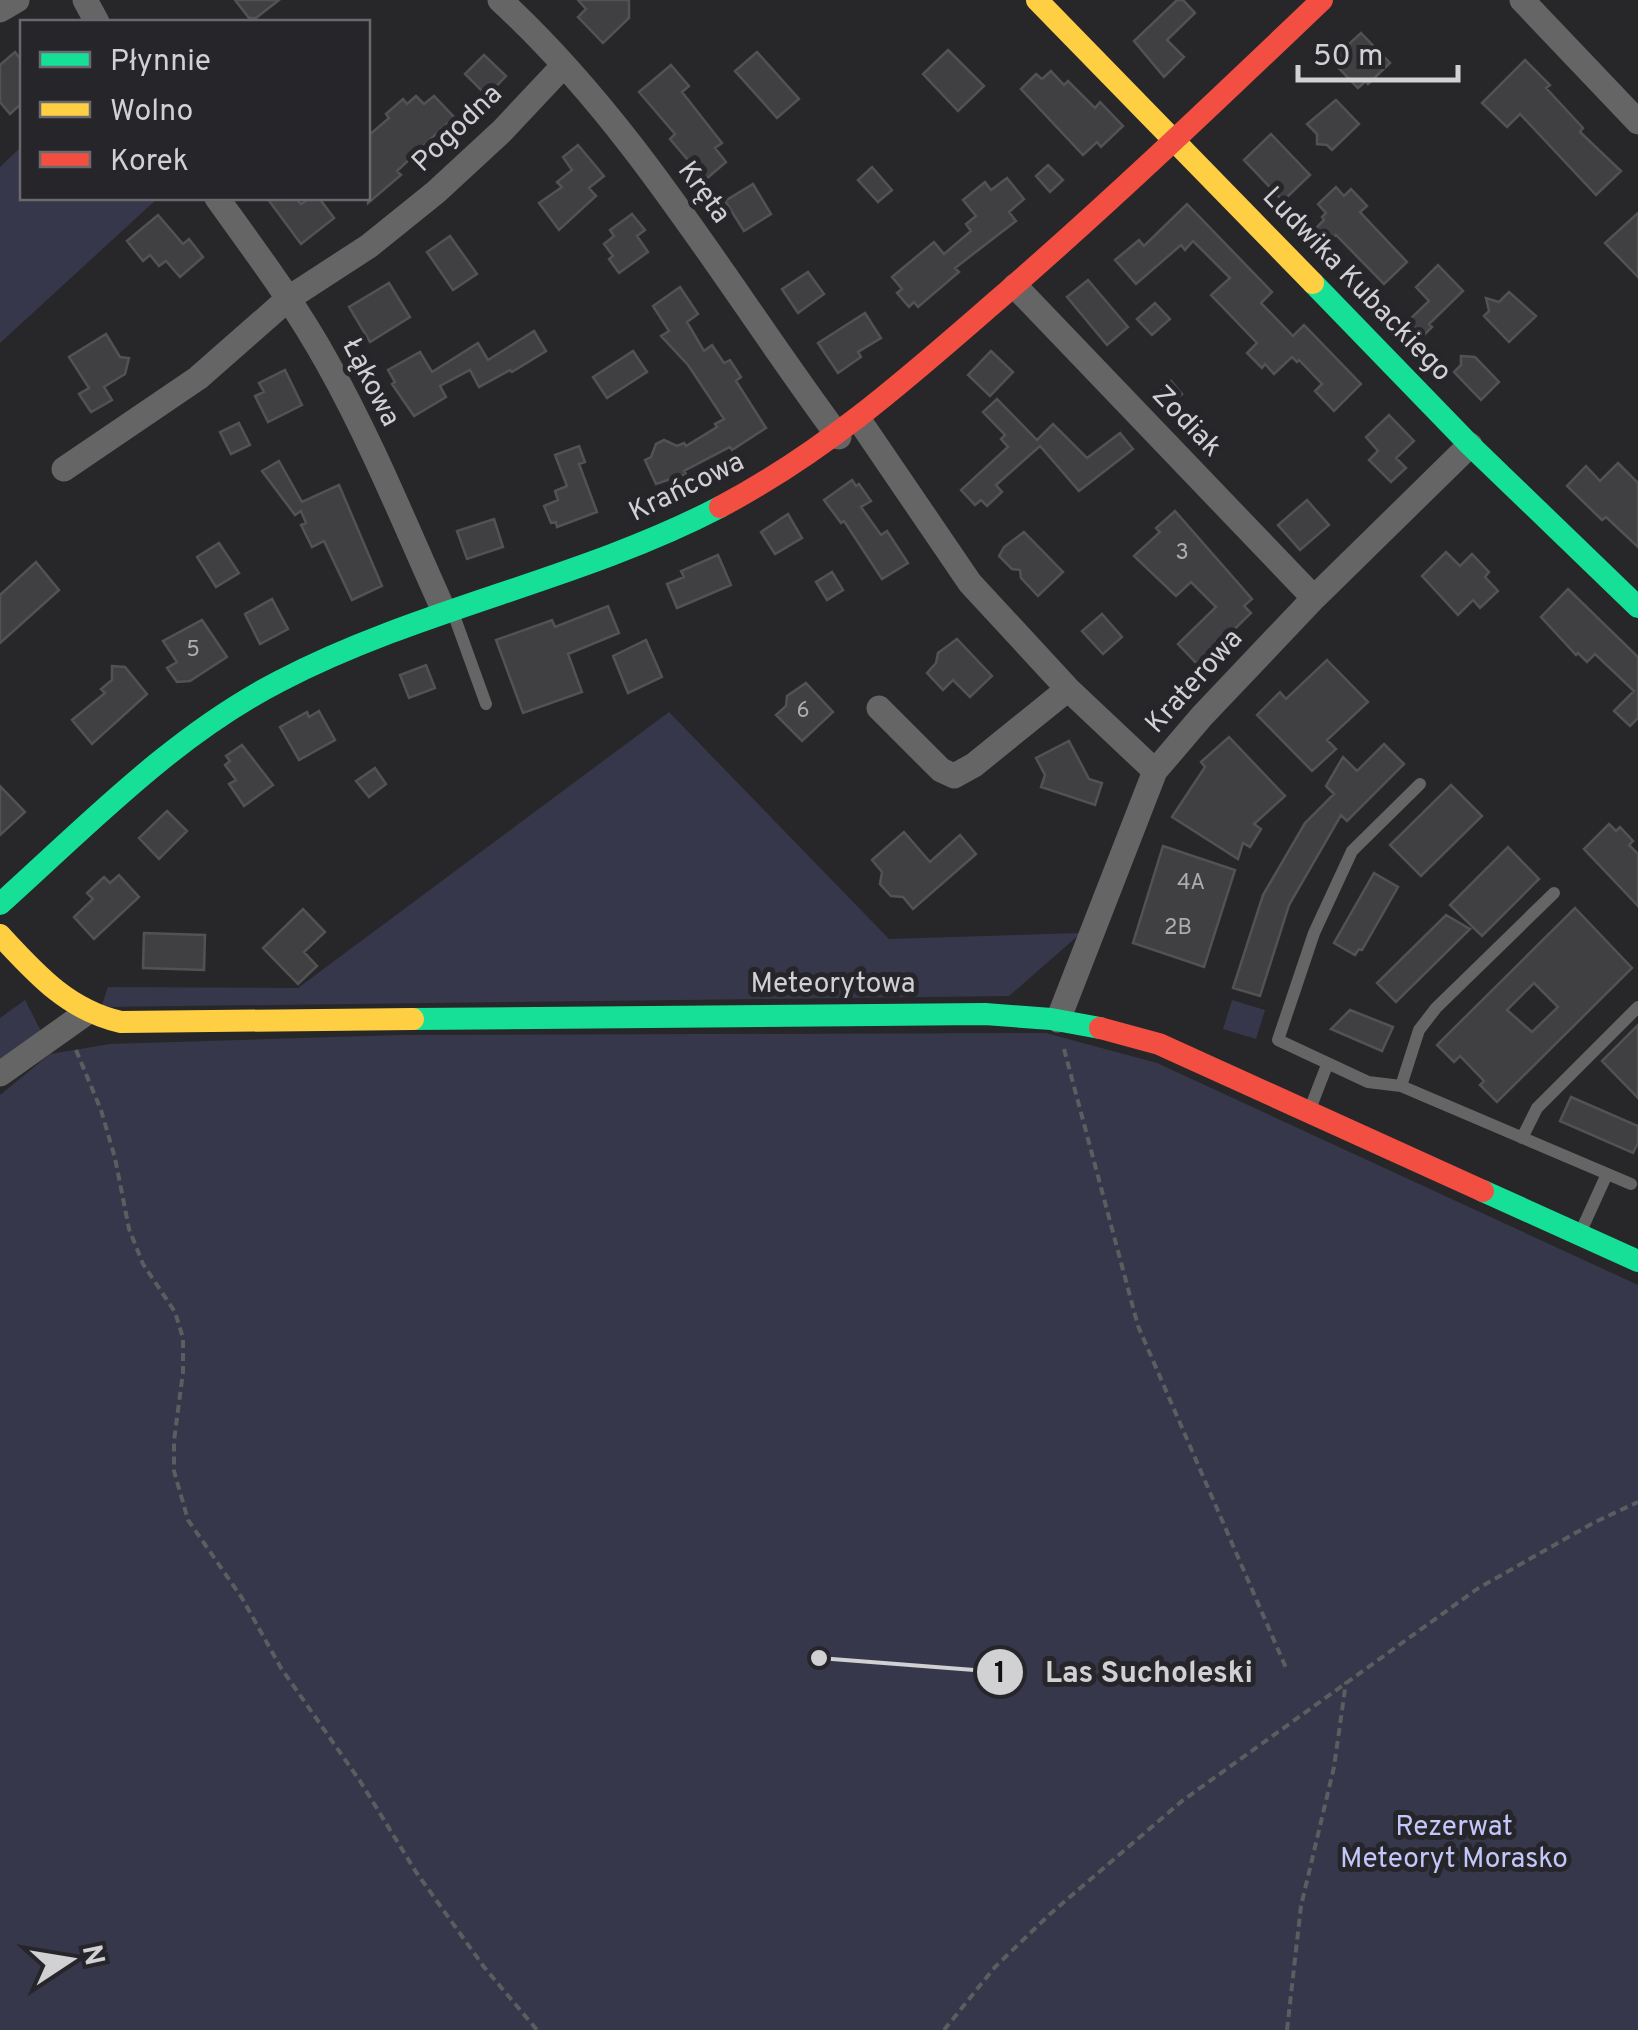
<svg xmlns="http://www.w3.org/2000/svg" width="1638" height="2030" viewBox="0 0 1638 2030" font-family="Overpass,sans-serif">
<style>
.green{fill:#36374b}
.building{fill:#404042;stroke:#525253;stroke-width:2.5;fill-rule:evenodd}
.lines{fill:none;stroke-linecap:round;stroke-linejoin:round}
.path{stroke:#5d5d5f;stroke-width:4;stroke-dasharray:8 5;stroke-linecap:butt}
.lane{stroke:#656566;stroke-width:12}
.street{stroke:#656566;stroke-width:25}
.fast{stroke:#16e098;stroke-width:22}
.slow{stroke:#ffcf43;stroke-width:22}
.jam{stroke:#f24e42;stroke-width:22}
.labels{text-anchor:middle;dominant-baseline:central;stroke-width:10;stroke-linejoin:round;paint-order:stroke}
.number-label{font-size:22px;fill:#adadaf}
.street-label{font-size:28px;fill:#d1d1d3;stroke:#26262a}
.park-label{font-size:28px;fill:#c3c6fa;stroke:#26262a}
.leader{fill:none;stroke:#d1d1d3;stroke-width:4}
.callout-dot{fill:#d1d1d3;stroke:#26262a;stroke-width:4}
.mark-label{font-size:30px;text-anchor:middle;font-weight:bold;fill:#111}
.callout-label{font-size:30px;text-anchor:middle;font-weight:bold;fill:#d1d1d3;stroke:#26262a;stroke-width:10;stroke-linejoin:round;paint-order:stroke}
</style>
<rect width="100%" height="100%" fill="#272729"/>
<path class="green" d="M22,146V198H158L0,343V167Z
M669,712L889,939L1081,933L1009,996L101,1007L108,987L298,988Z
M25,1000L42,1033L0,1066V1018Z
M1232,1000L1265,1010L1256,1039L1223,1029Z
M1046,1033L1157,1063L1638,1285V2030H0V1095L50,1054L110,1044L400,1035Z"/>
<path class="building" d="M235,0H279L256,18H249Z
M578,0H629V18L603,43L578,17L586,9Z
M1177,0H1183L1195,13L1167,40L1184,57L1164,77L1134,41Z
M1361,33L1390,63L1368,84L1366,81L1358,88L1328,57L1344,42L1348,45Z
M948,50L984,86L958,111L923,74Z
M15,52L22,61V103L10,114L0,102V65Z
M757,52L799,99L777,118L735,71Z
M484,55L506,76L487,96L465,74Z
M1525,60L1550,85L1546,88L1583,128L1580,132L1621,171L1596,195L1520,114L1507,127L1482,103Z
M671,65L689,86L682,92L722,143L715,148L726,162L705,180L670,139L675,134L639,92Z
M1051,71L1064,85L1068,81L1095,108L1100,102L1123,126L1101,147L1097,142L1083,155L1021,89L1036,74L1042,79Z
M416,96L424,104L434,96L454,117L397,171L401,175L368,203V136L389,118L386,114L403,99L407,104Z
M1336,100L1359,124L1332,150L1327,145L1317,144V134L1307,124Z
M1271,134L1310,175L1283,201L1244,160Z
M578,145L604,176L589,188L596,196L559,230L539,203L562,187L557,182L572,170L563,157Z
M1048,165L1063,180L1050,192L1036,176Z
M872,167L892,190L878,202L858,180Z
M1007,178L1024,199L1009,212L1016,221L955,268L959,272L918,307L914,302L909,307L897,293L902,289L892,277L934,242L944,254L971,231L966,224L976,216L963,200L985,182L991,190Z
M753,184L771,214L744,231L725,201Z
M1336,187L1344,196L1351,189L1367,206L1360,212L1407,262L1384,284L1336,235L1326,245L1313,231L1324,220L1322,217L1326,213L1318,204Z
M267,198H296L301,204L310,198H319L334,218L301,244Z
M1187,204L1272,292L1261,303L1293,336L1304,325L1361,384L1334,411L1315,391L1322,384L1299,360L1297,362L1292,357L1274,374L1265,364L1262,368L1247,353L1257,343L1211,295L1230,278L1193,241L1185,250L1181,245L1136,284L1115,260L1139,240L1144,246Z
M1638,213V277L1605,243Z
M632,214L645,230L637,236L648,252L619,273L609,259L613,256L604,244L614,236L610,230Z
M158,215L183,244L189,239L203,257L180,277L166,261L159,266L150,255L143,261L127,241Z
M450,236L477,274L453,290L427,252Z
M1438,265L1463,291L1429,324L1432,327L1418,341L1403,326L1429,301L1416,287Z
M808,272L824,294L798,313L782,289Z
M1088,280L1128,327L1107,345L1067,297Z
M389,283L410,317L370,342L349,307Z
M680,287L698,314L687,322L704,351L712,345L724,363L730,360L741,377L736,381L766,428L732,450L730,447L684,471L686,474L656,484L645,460L651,457L656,444L664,440L677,446L684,443L686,446L717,427L715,424L724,419L688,365L661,336L669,331L653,306Z
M1509,292L1536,316L1509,342L1484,316L1489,311L1486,298L1499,302Z
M1155,303L1170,319L1152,335L1137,319Z
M865,313L881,338L858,352L861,357L838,373L818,343Z
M534,331L546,351L512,372L510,370L479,387L470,370L440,386L446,397L414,416L392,384L395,382L388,370L420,352L432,372L478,343L488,360Z
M106,334L120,357L129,358L125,374L104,387L112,400L91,412L79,394L89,388L69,357Z
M633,351L647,372L607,398L593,377Z
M991,351L1013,372L990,396L968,375Z
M1461,356L1475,357L1499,382L1481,400L1454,372L1461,365Z
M285,370L302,405L268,422L255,396L264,392L259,383Z
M1171,381L1182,394L1165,409L1154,397Z
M997,399L1037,440L1053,424L1087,458L1120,433L1133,449L1079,491L1040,446L996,485L1002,492L987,506L981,500L975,505L961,490L1008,447L1001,439L1005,435L983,412Z
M1389,415L1414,441L1396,458L1406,468L1391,482L1369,460L1378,451L1366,437Z
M239,423L250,445L231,454L220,432Z
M579,446L585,462L579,464L597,512L557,527L556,522L551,523L544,506L558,500L555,491L567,486L555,455Z
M279,461L302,502L339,485L382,586L352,600L324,541L312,547L301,525L306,523L301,511L295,515L262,471Z
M1618,463L1638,483V547L1606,517L1602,520L1567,486L1586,466L1600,481Z
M852,480L856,486L859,484L871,501L861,507L881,535L887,531L908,563L882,579L844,521L841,523L824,500Z
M1307,500L1329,525L1300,550L1278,525Z
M1175,511L1252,599L1244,606L1251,613L1198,665L1178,644L1216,607L1191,582L1176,596L1134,556L1160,532L1156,528Z
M788,514L802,538L775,554L761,532Z
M494,519L503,547L467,559L457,531Z
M1024,532L1063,572L1038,596L1021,578L1020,570L1012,569L999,556L1004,547Z
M219,543L239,573L216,587L197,557Z
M1446,552L1460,566L1472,554L1489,572L1485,577L1498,591L1480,608L1473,600L1458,615L1422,576Z
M718,555L731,585L677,608L667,584L684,577L681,571Z
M36,562L59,590L0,643V595Z
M832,572L843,590L827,600L816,582Z
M1568,589L1638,657V718L1630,726L1614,711L1634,691L1595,654L1587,662L1578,653L1576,655L1541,617Z
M272,599L288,629L260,644L245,614Z
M608,606L619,633L568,654L582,692L523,713L496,640L552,620L555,627Z
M1102,614L1122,637L1103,654L1082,631Z
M202,620L227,657L190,681L177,682L167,668L177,662L163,641Z
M957,639L992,676L970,697L953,680L943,690L927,673L936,663L938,653Z
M646,640L662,677L628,693L613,656Z
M1327,660L1368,702L1327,740L1336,749L1312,771L1257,715L1280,692L1286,699Z
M426,665L435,688L409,698L400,675Z
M112,666L125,667L147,694L92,744L72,720L105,693L101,689L112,680Z
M806,683L833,712L802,741L776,715L786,706L787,696Z
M319,711L335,740L299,760L280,727L307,712L309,717Z
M1229,737L1285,796L1254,824L1261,829L1250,847L1243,843L1238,859L1172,817L1205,767L1201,762Z
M1069,741L1089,779L1102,783L1095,805L1041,787L1045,775L1036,758Z
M1384,744L1404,764L1347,821L1341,815L1289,905L1260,996L1233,988L1263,895L1305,823L1334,794L1326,786L1343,757L1357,771Z
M242,745L273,785L244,806L229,784L236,780L225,765L230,761L226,756Z
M375,768L386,784L369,797L356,781Z
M1451,785L1482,816L1421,876L1390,845Z
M0,786L25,812L0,835Z
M167,811L187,831L159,859L139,838Z
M1609,824L1616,831L1620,827L1633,841L1629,845L1638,854V906L1584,849Z
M904,832L930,862L960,835L976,854L913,909L903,897L891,896L880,884L882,872L872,860Z
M1163,846L1235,870L1204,967L1133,943Z
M1508,847L1539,879L1482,936L1450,905Z
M1374,873L1398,887L1362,950L1359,949L1355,955L1334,943Z
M119,875L139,897L94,939L74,917L93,899L87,893L104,877L110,883Z
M1575,908L1632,968L1497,1102L1480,1085L1484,1081L1460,1056L1454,1062L1437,1045ZM1534,983L1558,1007L1532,1032L1507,1010Z
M303,909L325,932L304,952L317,966L298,984L263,948Z
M1446,915L1470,929L1396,1002L1377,983Z
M144,933L205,935L204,970L143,968Z
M1350,1010L1393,1027L1382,1051L1331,1029Z
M1638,1025V1098L1602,1061Z
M1571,1097L1638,1126V1143L1633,1153L1560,1121Z"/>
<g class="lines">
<path class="path" d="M1064,1049L1138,1326L1286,1668
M76,1050L101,1110L115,1158L129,1229L143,1264L175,1312L183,1338V1372L174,1441V1471L188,1520L242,1598L281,1668L360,1781L416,1872L484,1967L537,2030
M944,2030L995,1967L1050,1914L1182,1801L1477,1589L1593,1523L1638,1502
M1287,2030L1301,1906L1334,1767L1346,1682"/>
<path class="lane" d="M452,610L486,704
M1554,893L1436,1008L1419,1030L1401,1086L1631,1184
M1401,1086L1368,1082L1278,1040L1314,933L1352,851L1420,784
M1310,1109L1327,1065
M1522,1138L1537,1108L1638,1007
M1581,1231L1607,1174"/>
<path class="street" d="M85,0L97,22
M500,0C636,125 729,289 839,437
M1522,0L1638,122
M0,10L17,0
M217,198C255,251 295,304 327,362C372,442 406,527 444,611
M1015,286L1314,598
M859,420L970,583L1068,689L1155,771
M64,469L198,378L289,298L369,246L436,192L502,131L564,65
M879,708L941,770L954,776L974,765L1068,689
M1058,1020L1155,771L1202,716L1314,598L1470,445
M0,1074L86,1013"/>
<path class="fast" d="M1313,283L1470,445L1638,607
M0,904C88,825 173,736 280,681C420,608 580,580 720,507
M413,1019L985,1014L1051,1019L1100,1028
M1483,1191L1638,1261"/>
<path class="slow" d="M1037,0L1313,283
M0,935C36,974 68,1010 121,1022L413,1019"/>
<path class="jam" d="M720,507C822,453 901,384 987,309C1102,210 1212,105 1322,0
M1100,1028L1159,1044L1483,1191"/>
</g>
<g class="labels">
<g class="number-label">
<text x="1182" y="553">3</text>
<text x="193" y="650">5</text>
<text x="803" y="711">6</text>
<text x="1191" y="883">4A</text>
<text x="1178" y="928">2B</text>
</g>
<g class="street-label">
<text transform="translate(458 129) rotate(-44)">Pogodna</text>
<text transform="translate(703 193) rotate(54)">Kręta</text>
<text transform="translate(1356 285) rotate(46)">Ludwika Kubackiego</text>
<text transform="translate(370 383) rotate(63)">Łąkowa</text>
<text transform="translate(1186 422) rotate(46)">Zodiak</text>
<text transform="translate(687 488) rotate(-26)">Krańcowa</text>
<text transform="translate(1195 682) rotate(-48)">Kraterowa</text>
<text x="833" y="985">Meteorytowa</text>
</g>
<g class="park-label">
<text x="1454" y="1828">Rezerwat<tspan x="1454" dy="32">Meteoryt Morasko</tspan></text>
</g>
</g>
<path class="leader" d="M819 1658L1000 1672"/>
<g class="callout-dot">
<circle cx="819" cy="1658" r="10"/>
<circle cx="1000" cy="1672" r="25"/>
</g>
<g class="mark-label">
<text x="1000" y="1682">1</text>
</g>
<g class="callout-label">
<text x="1149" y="1682">Las Sucholeski</text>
</g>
<rect x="20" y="20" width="350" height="180" fill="#26262a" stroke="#6a6a6e" stroke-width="2.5"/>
<rect x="40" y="52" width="50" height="15" fill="#16e098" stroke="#6a6a6e" stroke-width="2.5"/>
<text x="110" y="70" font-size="30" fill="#d1d1d3">Płynnie</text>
<rect x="40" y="102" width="50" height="15" fill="#ffcf43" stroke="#6a6a6e" stroke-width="2.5"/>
<text x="110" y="120" font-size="30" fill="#d1d1d3">Wolno</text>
<rect x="40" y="152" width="50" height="15" fill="#f24e42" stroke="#6a6a6e" stroke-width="2.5"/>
<text x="110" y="170" font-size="30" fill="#d1d1d3">Korek</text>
<g transform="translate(70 1960) rotate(78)" stroke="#26262a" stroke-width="8" paint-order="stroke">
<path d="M0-8L18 38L0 25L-18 38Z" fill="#d1d1d3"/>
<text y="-15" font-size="28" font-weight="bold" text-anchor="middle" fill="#d1d1d3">N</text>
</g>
<path d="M1298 65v15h160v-15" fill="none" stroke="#d1d1d3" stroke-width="5"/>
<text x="1313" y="65" font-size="30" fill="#d1d1d3" stroke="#26262a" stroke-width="8" paint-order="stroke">50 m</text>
</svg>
